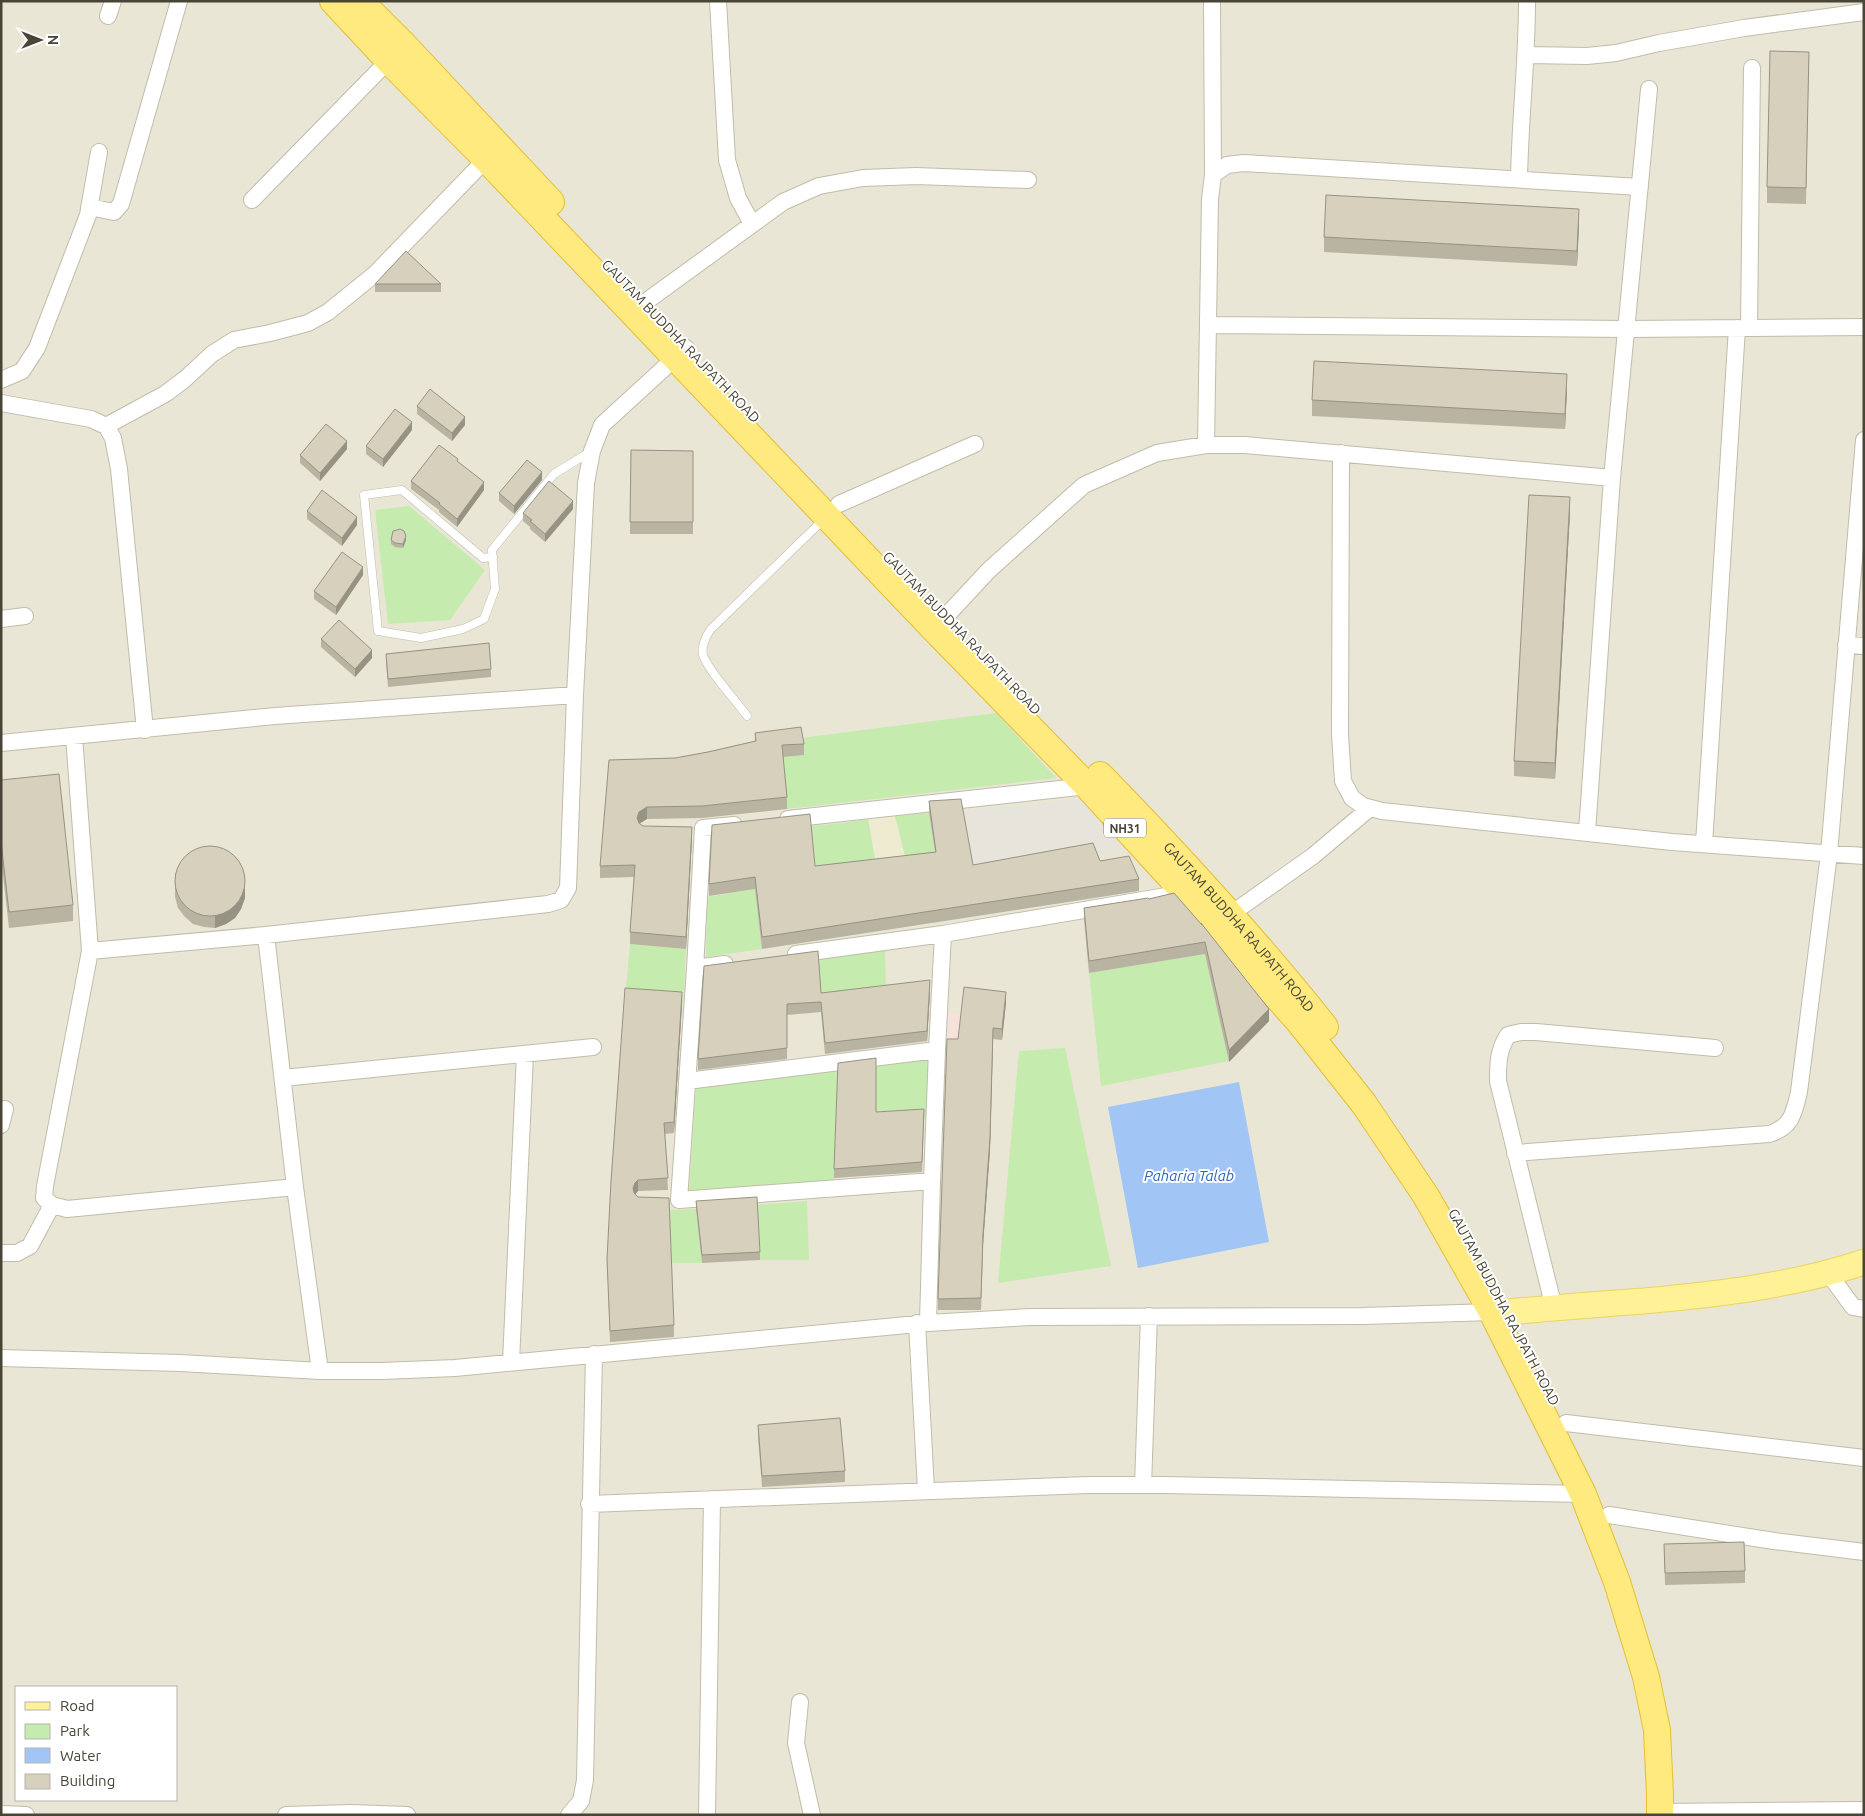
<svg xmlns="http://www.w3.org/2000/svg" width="1865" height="1816" viewBox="0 0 1865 1816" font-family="Ubuntu,sans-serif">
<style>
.residential{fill:#e9e6d5;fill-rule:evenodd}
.industrial{fill:#e7e4dc}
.education{fill:#eeebd1}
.medical{fill:#f6e2db}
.green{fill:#c6ebaf}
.water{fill:#a1c5f4}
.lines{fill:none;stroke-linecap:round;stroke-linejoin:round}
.service-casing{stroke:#c1bcaa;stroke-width:9}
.minor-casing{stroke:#c1bcaa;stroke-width:18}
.primary-casing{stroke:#e9d561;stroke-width:27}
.trunk-casing{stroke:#e5be31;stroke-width:28}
.service{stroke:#fff;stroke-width:8}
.minor{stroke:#fff;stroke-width:16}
.primary{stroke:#fff196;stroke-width:25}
.trunk{stroke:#ffea7f;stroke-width:26}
.wall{fill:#b9b3a2}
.shaded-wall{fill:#969284}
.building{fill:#d7d0bc;stroke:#969284}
.labels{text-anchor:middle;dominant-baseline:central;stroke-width:4;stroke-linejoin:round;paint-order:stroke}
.shield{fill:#fff;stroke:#7f7c72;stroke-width:1}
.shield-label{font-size:12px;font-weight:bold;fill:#484436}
.street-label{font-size:14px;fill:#484436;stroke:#fff}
.water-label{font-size:15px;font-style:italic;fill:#2967ba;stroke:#fff}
</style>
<rect width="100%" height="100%" fill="#f5f3e8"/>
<path class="residential" d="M1,1H1864V1815H1ZM16,1687H176V1800H16Z"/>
<path class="industrial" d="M1083,799L1127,849L973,877L961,811Z"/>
<path class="education" d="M895,816L908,868L877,871L868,819Z"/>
<path class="medical" d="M948,1013L997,1017L993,1053L945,1050Z"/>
<path class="green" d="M409,506L485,570L450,620L388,624L375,510Z
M996,713L1056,778L787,809L782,757L804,755L801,738Z
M929,813L936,864L908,868L895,816Z
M868,819L877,871L815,878L810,826L843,823Z
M755,889L762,949L706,957L707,897Z
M630,944L686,949L683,1004L625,999Z
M885,948L886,996L821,1004L818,958Z
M1205,954L1229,1061L1101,1086L1089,973Z
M1065,1048L1111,1266L998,1283L1019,1051Z
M928,1059L927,1118L876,1122V1066Z
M838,1071L834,1183L689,1191L696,1088Z
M807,1201L809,1260H760L757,1205Z
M696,1209L702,1263H672L669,1210Z"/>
<path class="water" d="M1239,1082L1269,1242L1138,1268L1108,1107Z"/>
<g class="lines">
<defs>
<path id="service" d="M493,557L483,558L402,490L364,495L378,631L421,638L463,629L484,619L495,589L492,550L554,474L590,452
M747,716C738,703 707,669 703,655C701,646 705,638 710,630L823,520"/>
<path id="minor" d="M718,1L727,160L738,198L752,224
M1212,1L1213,175
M108,16L113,1
M1527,55L1587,56L1616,53L1659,43L1744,28L1864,12
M1519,179C1520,120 1527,61 1527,1
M252,200L394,55
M89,207L114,212L121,204L179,1
M644,303L783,202L819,186L863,178L916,176L1028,180
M1208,325L1626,329L1864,327
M1749,328L1752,68
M1,380L22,371L37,348L88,215L99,152
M1,403L91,419L106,426L113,438L119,469L145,730
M106,426L165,394L185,379L212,354L234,340L270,333L308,323L328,312L375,274L493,152
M1206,445L1210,199L1213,175L1227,165L1244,163L1640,187
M1341,453L1340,734L1343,781L1352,798L1363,806L1382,811L1672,842L1864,856
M839,504L975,444
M1,619L25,616
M934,629L989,570L1084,485L1157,453L1206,445H1245L1612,478
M1846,645L1864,646
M74,736L90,951L45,1186L44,1198L52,1205L67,1209L295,1187
M1,743L275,716L575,695
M788,819L1087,786
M1587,832L1612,478L1649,89
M1704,844L1737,328
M1231,914L1313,856L1370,808
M266,935L295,1187L320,1371
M90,951L266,935L548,904L561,900L568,888L575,695L586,483L592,451L602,425L686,348
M796,954L943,934L1172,895
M725,964L695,968L679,1200L932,1181L928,1323
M695,968L703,828L734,825
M937,1050L943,934
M283,1078L593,1047
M687,1081L937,1050L932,1181
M1,1125L5,1109
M1515,1153L1769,1134C1792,1127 1794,1113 1799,1092L1829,854L1864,440
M1,1253H17L30,1246L52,1205
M1829,1274L1853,1307L1864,1309
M1554,1308L1498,1081C1498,1064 1498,1050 1508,1035L1521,1032H1536L1715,1048
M917,1323L926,1490
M1,1358L180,1363L320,1371H382L455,1368L928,1323L1030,1317L1363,1316L1492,1312
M511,1362L525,1054
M1566,1423L1864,1458
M1143,1485L1149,1316
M589,1504L1088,1485H1165L1583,1494
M1609,1515L1774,1541L1864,1552
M800,1702L796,1743L812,1815
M1660,1812L1864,1810
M1,1814L26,1815
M286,1815L351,1813L407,1815
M569,1815L581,1801L585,1780L594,1354
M707,1815L712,1499"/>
<path id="primary" d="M1508,1312C1553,1308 1599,1304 1644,1301C1719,1294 1792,1286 1864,1262"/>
<g id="trunk">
<path d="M333,1L388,60L486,159L934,629L1087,786L1185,893L1300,1023L1364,1104L1426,1196L1492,1312L1583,1494L1617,1582L1646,1677L1657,1730L1660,1795V1815"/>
<path d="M360,1L404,45L551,202"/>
<path id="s1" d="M1100,775C1179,856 1255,939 1325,1027"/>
</g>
</defs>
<use href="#service" class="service-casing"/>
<use href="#minor" class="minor-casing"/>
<use href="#primary" class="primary-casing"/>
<use href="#trunk" class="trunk-casing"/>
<use href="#service" class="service"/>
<use href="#minor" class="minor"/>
<use href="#primary" class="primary"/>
<use href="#trunk" class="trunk"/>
</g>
<path class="wall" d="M1809,52L1806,204L1767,203V187Z
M1579,225L1577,266L1324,252V237Z
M375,284H441V292H375Z
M1567,390L1565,429L1312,416V400Z
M417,406L465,425L452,441L417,414Z
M412,430L383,467L366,454V446Z
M347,449L320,481L300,463V455Z
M631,450L693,451V534H630Z
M458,462L484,490L457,527L439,512V510L411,489V481Z
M542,480L514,514L499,501V493Z
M573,509L545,542L530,529V527L523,521V513Z
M307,511L357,525L342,546L307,519Z
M1570,513L1555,779L1514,776V761Z
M391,540H406L403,548L395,547L391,544Z
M363,575L336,615L314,599V591Z
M321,639L372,658L355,677L321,647Z
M386,654L491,669V677L388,687L386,662Z
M755,733L804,744V755L783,757L787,797V809L702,818L647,819L639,823L643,826L692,838L686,949L630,944V932L634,877L600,878V866L675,758L708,752L755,741Z
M1,780L73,905V921L9,928L1,857Z
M929,801L973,865L1100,861L1139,879V891L1081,900L762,949L755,889L709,896V884L815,866L935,852L929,813Z
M175,873L245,898L241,909L235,918L226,924L215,928L204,927L193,924L185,917L178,908L175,897Z
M1174,893L1269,1021L1229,1062L1205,954L1089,973L1084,920V908L1149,899Z
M704,966L821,993L930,991L927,1041L825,1054L821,1012L787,1015V1059L698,1070V1059Z
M1006,1003L1002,1040L993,1039L990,1150L983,1245L981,1310H938V1299L958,1039Z
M682,1004L674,1133L665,1134L668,1190L638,1191L635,1194L674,1325V1337L610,1342L607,1259Z
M876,1112L924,1119L922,1172L834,1178V1169Z
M696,1201L760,1252V1260L702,1263L696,1209Z
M758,1425L845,1471V1482L762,1487L758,1437Z
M1664,1544L1745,1571V1583L1665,1585Z"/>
<path class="shaded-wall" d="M1579,209V225L1577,266V251Z
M1567,374V390L1565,429V414Z
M465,417V425L452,441V433Z
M412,422V430L383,467V459Z
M347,441V449L320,481V473Z
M542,472V480L514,514V506Z
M484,482V490L457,527V519Z
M1570,497V513L1555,779V763Z
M573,501V509L545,542V534Z
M357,517V525L342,546V538Z
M406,536V540L403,548V544Z
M363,567V575L336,615V607Z
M372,650V658L355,677V669Z
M647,807V819L639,824L637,818L639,812Z
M692,827V838L686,949V937Z
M245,886V898L241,909L235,918L226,924L215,928V916Z
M930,980V991L927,1041V1031Z
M682,992V1004L674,1133V1122Z
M1006,992V1003L1002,1040V1029Z
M1269,1009V1021L1229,1062V1050Z
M993,1039L990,1150L983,1245L981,1310L983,1234Z
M638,1180V1191L635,1195L633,1188L635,1183Z"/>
<path class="building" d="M1770,51L1809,52L1806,188L1767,187Z
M1326,195L1579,209L1577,251L1324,237Z
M406,251L441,284H375Z
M1314,361L1567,374L1565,414L1312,400Z
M430,389L465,417L452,433L417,406Z
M395,409L412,422L383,459L366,446Z
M326,424L347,441L320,473L300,455Z
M439,445L458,459L457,461L484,482L457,519L439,504L440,503L411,481Z
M631,450L693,451V522H630Z
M527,460L542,472L514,506L499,493Z
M549,481L573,501L545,534L530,521L532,520L523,513Z
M322,490L357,517L342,538L307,511Z
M1529,495L1570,497L1555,763L1514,761Z
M400,529L404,531L406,536L403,544L395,543L391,540L393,531Z
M342,552L363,567L336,607L314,591Z
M339,620L372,650L355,669L321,639Z
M489,643L491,669L388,679L386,654Z
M801,727L804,744L782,745L787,797L702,806L647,807L639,812L637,818L639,823L643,826L692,827L686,937L630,932L635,865L600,866L609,760L675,758L708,752L756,741L755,733Z
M59,774L73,905L9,912L1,841V780Z
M961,799L973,865L1093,843L1100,861L1129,856L1139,879L1081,888L762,937L755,877L709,884L712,825L810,814L815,866L936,852L929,801Z
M175 881a35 35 0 1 1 70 0a35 35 0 1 1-70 0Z
M1174,893L1202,925L1201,923L1269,1009L1229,1050L1205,942L1089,961L1084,908L1148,898L1149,899Z
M818,951L821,993L930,980L927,1031L825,1043L821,1002L787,1004V1048L698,1059L704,966Z
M964,987L1006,992L1002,1029L993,1028L990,1138L983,1234L981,1298L938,1299L947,1039H958Z
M625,988L682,992L674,1122L664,1123L668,1178L638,1180L635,1183L633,1188L634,1193L638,1197L669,1198L674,1325L610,1331L607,1259L611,1181Z
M876,1058V1112L924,1109L922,1162L834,1169L838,1063Z
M757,1197L760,1252L702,1255L696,1201Z
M840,1418L845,1471L762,1476L758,1425Z
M1744,1542L1745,1571L1665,1573L1664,1544Z"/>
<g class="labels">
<rect class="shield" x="1104" y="818.5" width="42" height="19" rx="4"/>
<g class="shield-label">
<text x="1125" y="828">NH31</text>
</g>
<g class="street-label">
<text transform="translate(681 341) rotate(46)">GAUTAM BUDDHA RAJPATH ROAD</text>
<text transform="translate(962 633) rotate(46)">GAUTAM BUDDHA RAJPATH ROAD</text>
<text stroke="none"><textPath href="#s1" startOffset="206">GAUTAM BUDDHA RAJPATH ROAD</textPath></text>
<text transform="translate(1504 1307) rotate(62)">GAUTAM BUDDHA RAJPATH ROAD</text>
</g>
<g class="water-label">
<text x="1189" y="1175">Paharia Talab</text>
</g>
</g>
<rect width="1865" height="1816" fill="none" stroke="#484436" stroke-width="5"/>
<rect x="15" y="1686" width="162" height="115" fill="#ffffff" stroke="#b6b4af"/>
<rect x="25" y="1702" width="25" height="8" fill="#fff196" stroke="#b6b4af"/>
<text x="60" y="1711" font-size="15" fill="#484436">Road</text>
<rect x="25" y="1724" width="25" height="15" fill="#c6ebaf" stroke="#b6b4af"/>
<text x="60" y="1736" font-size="15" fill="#484436">Park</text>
<rect x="25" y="1748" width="25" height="15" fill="#a1c5f4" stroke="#b6b4af"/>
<text x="60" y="1761" font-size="15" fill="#484436">Water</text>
<rect x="25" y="1774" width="25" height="15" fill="#d7d0bc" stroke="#b6b4af"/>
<text x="60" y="1786" font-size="15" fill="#484436">Building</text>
<g transform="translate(40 40) rotate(90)" stroke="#ffffff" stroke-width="4" paint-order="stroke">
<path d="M0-4L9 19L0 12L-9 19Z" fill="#484436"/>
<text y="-8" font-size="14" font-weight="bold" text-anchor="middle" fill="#484436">N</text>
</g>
</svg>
